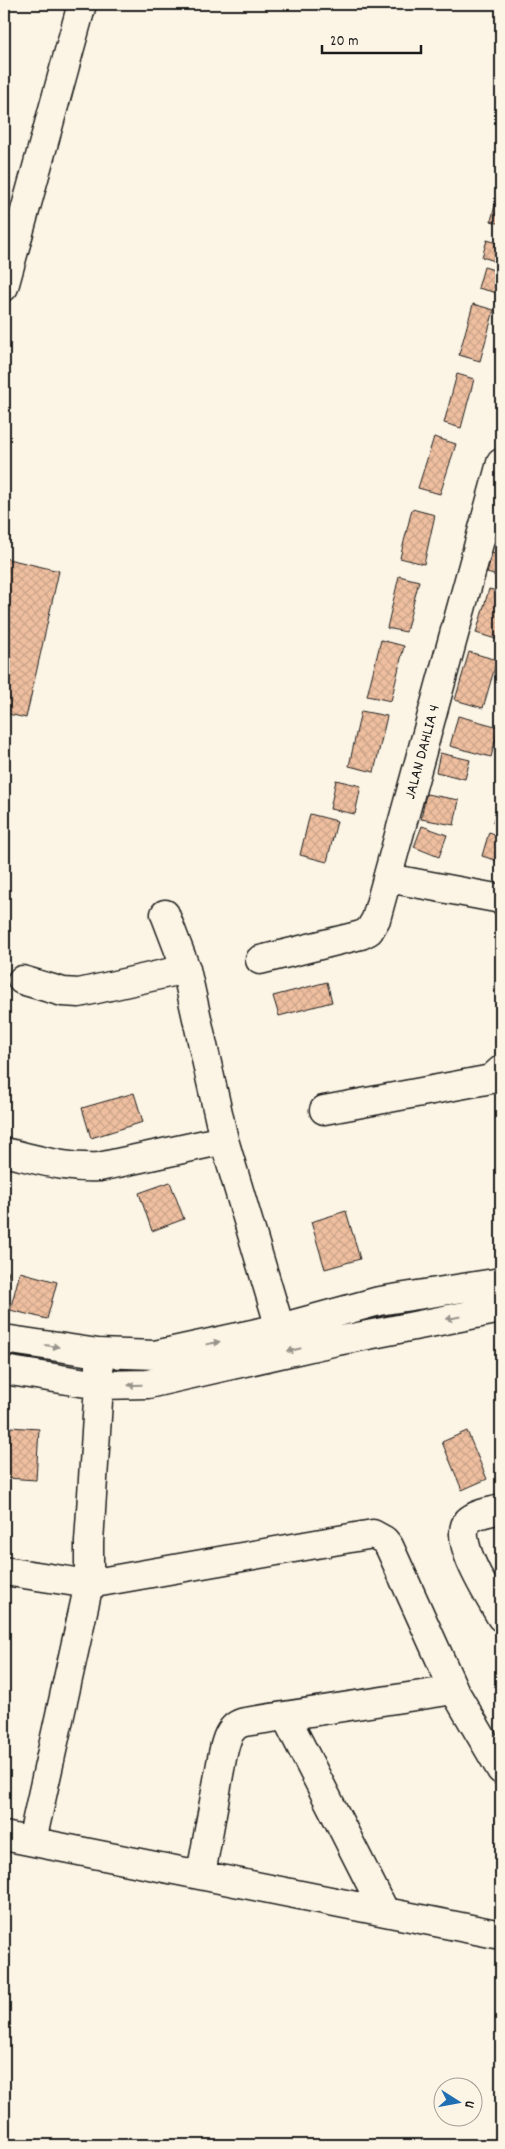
<svg xmlns="http://www.w3.org/2000/svg" width="505" height="2149" viewBox="0 0 505 2149" font-family="Dekko,sans-serif">
<style>
.building{fill:url(#building-cross-hatch);stroke:#1c1c1c}
.lines{fill:none;stroke-linecap:round;stroke-linejoin:round}
.minor-casing{stroke:#1c1c1c;stroke-width:31}
.tertiary-casing{stroke:#1c1c1c;stroke-width:31}
.minor{stroke:#fcf5e5;stroke-width:28}
.tertiary{stroke:#fcf5e5;stroke-width:28}
.oneway{fill:#97938b}
.labels{text-anchor:middle;dominant-baseline:central;stroke-width:5;stroke-linejoin:round;paint-order:stroke}
.street-label{font-size:16px;fill:#1c1c1c;stroke:#fcf5e5}
</style>
<defs>
<pattern id="building-cross-hatch" width="8" height="8" patternUnits="userSpaceOnUse" patternTransform="scale(1.25)"><rect width="8" height="8" fill="#efbfa0"/><path d="M0 0l8 8M0 8l8-8" fill="none" stroke="#cca489"/></pattern>
</defs>
<rect width="100%" height="100%" fill="#fcf5e5"/>
<filter id="ink" filterUnits="userSpaceOnUse"><feTurbulence type="fractalNoise" baseFrequency=".02" numOctaves="2"/><feDisplacementMap in="SourceGraphic" scale="10" xChannelSelector="R" yChannelSelector="G"/><feConvolveMatrix kernelMatrix="1 2 1 2 8 2 1 2 1" color-interpolation-filters="sRGB"/></filter>
<g filter="url(#ink)">
<path class="building" d="M501,182V224L491,221Z
M487,240L501,244V263L482,257Z
M484,267L501,272V294L478,288Z
M473,304L494,310L480,361L459,355Z
M457,374L474,379L461,428L444,423Z
M434,437L456,444L440,494L418,488Z
M412,509L435,515L424,564L400,558Z
M492,553L501,556V577L487,573Z
M4,558L59,571L26,718L4,713Z
M399,576L419,581L406,632L387,628Z
M489,589L501,592V632L499,640L476,633Z
M381,640L404,646L391,701L367,696Z
M469,652L497,660L483,708L455,700Z
M361,711L387,716L374,772L349,766Z
M458,716L499,727L491,757L450,746Z
M440,753L470,760L465,779L436,772Z
M336,780L361,786L355,814L330,809Z
M426,794L459,800L454,825L421,819Z
M500,797L501,798V825L493,823Z
M310,814L337,821L327,862L300,855Z
M422,826L447,835L439,857L414,847Z
M489,832L501,836V862L482,856Z
M327,982L332,1002L279,1016L273,996Z
M134,1093L143,1122L91,1138L82,1108Z
M170,1182L184,1219L152,1231L139,1193Z
M346,1211L360,1259L325,1269L311,1222Z
M4,1271L9,1272L4,1299Z
M20,1272L57,1282L47,1319L10,1310Z
M10,1427L39,1429L36,1480L6,1478Z
M467,1431L487,1479L462,1490L442,1442Z"/>
<g class="lines">
<defs>
<path id="minor" d="M388,878L501,899
M165,914L186,969L224,1140L280,1328
M260,960L361,935L369,931L376,919L501,463
M22,980L63,992L79,993L186,969
M324,1110L481,1081L491,1079L501,1070
M4,1152C36,1159 66,1169 99,1167L224,1140
M4,1339L98,1353L155,1355L280,1328L379,1301L501,1282
M4,1370L99,1385L148,1384L337,1341L501,1309
M501,1509C491,1512 476,1513 468,1521C451,1539 491,1599 501,1617
M4,1571L89,1584L373,1534L384,1540L389,1546L454,1690L501,1770
M286,1717L385,1912
M4,1836L501,1935
M32,1841L89,1584V1542L99,1385V1367
M201,1874L222,1758C225,1744 228,1725 245,1722L454,1690"/>
<path id="tertiary" d="M4,287L82,4"/>
</defs>
<use href="#minor" class="minor-casing"/>
<use href="#tertiary" class="tertiary-casing"/>
<use href="#minor" class="minor"/>
<use href="#tertiary" class="tertiary"/>
</g>
<defs><path id="oneway-solid" d="M-6-.8H1V-3.2L6.5 0L1 3.2V.8H-6Z" transform="scale(1.25)"/></defs>
<g class="oneway">
<use href="#oneway-solid" transform="translate(453 1318) rotate(169)"/>
<use href="#oneway-solid" transform="translate(213 1343) rotate(-12)"/>
<use href="#oneway-solid" transform="translate(52 1346) rotate(8)"/>
<use href="#oneway-solid" transform="translate(294 1350) rotate(167)"/>
<use href="#oneway-solid" transform="translate(135 1385) rotate(179)"/>
</g>
</g>
<g class="labels">
<g class="street-label">
<text transform="translate(423 752) rotate(-75)">JALAN DAHLIA 4</text>
</g>
</g>
<rect width="505" height="2149" fill="none" stroke="#fcf5e5" stroke-width="20"/>
<rect x="10" y="10" width="485" height="2129" fill="none" stroke="#1c1c1c" stroke-width="2" filter="url(#ink)"/>
<g transform="translate(458 2102) rotate(101)"><circle r="24" fill="#fcf5e5" stroke="#a29e95"/>
<path d="M0-4L9 19L0 12L-9 19Z" fill="#1f6fb2"/>
<text y="-8" font-size="14" font-weight="bold" text-anchor="middle" fill="#1c1c1c">U</text>
</g>
<path d="M322 45v8h99v-8" fill="none" stroke="#1c1c1c" stroke-width="2.5"/>
<text x="330" y="45" font-size="15" fill="#1c1c1c" stroke="#fcf5e5" stroke-width="4" paint-order="stroke">20 m</text>
</svg>
